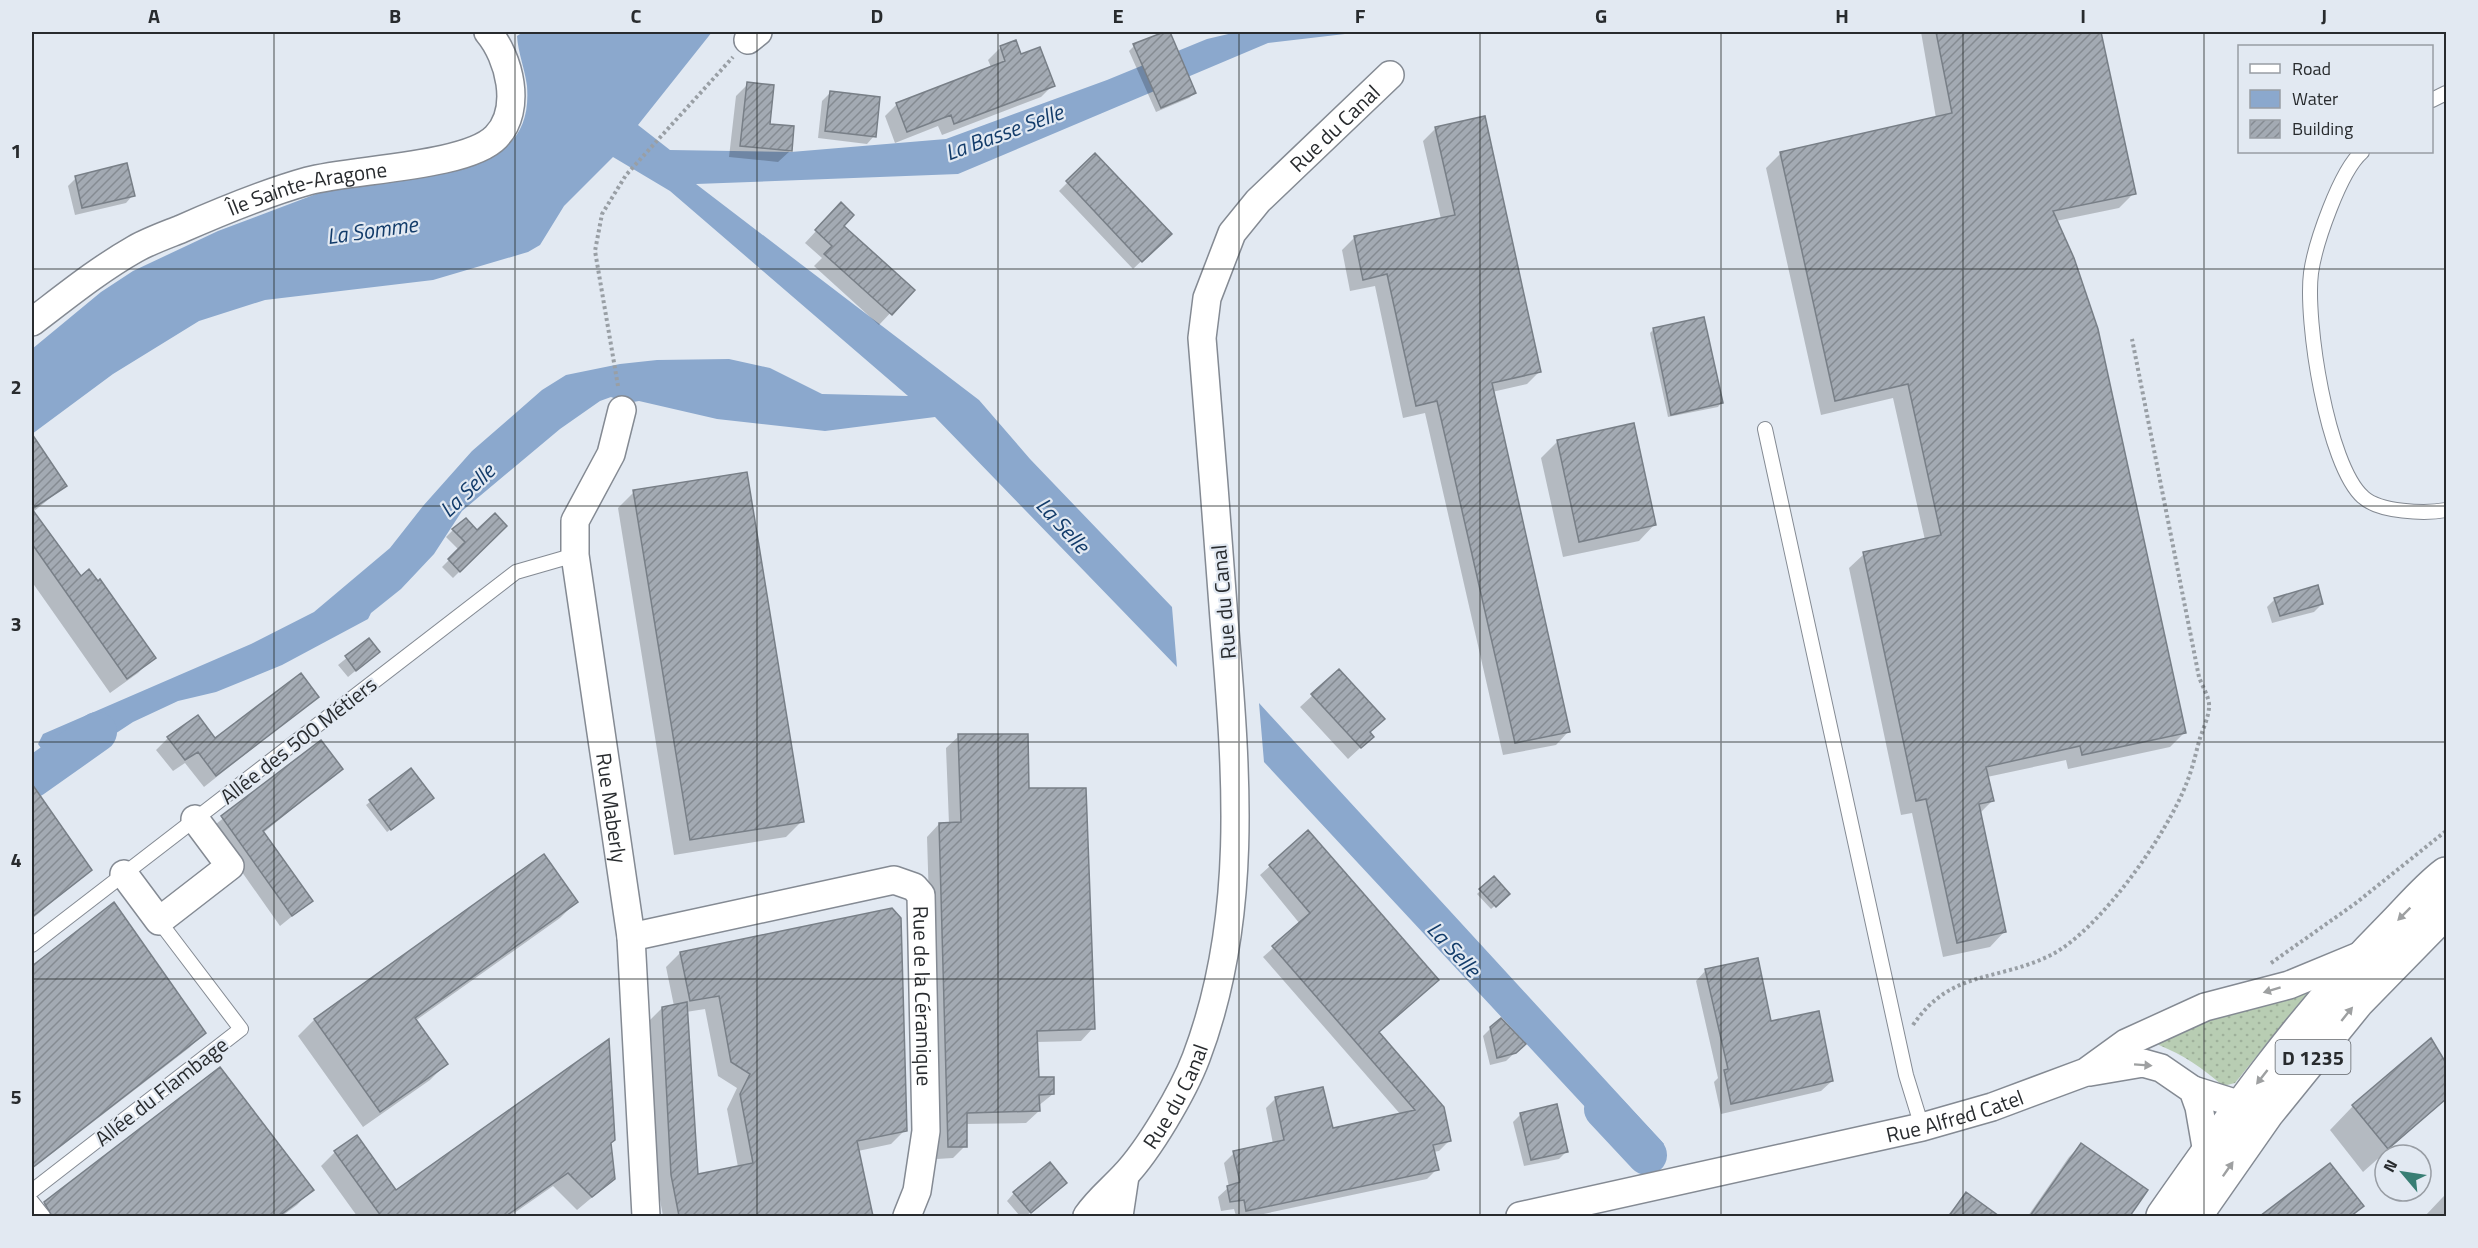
<svg xmlns="http://www.w3.org/2000/svg" width="2478" height="1248" viewBox="0 0 2478 1248" font-family="'Titillium Web',sans-serif">
<style>
.grass{fill:url(#grass-dots)}
.water{fill:#8ba8cd}
.shadow{fill:#0003;fill-rule:evenodd}
.lines{fill:none;stroke-linecap:round;stroke-linejoin:round}
.river{stroke:#8ba8cd;stroke-width:40}
.building{fill:url(#building-hatch);stroke:#787f87;stroke-width:1.5}
.lane-casing{stroke:#848a93;stroke-width:16}
.street-casing{stroke:#848a93;stroke-width:30}
.primary-casing{stroke:#848a93;stroke-width:36}
.path{stroke:#999fa5;stroke-width:4;stroke-dasharray:3 3;stroke-linecap:butt}
.lane{stroke:#fff;stroke-width:14}
.street{stroke:#fff;stroke-width:27}
.primary{stroke:#fff;stroke-width:33}
.oneway{fill:#9ea0a1}
.grid{fill:none;stroke:#282b2e;stroke-width:1.5;stroke-opacity:0.55}
.labels{text-anchor:middle;dominant-baseline:central;stroke-width:4.5;stroke-linejoin:round;paint-order:stroke}
.shield{fill:#e2e9f2;stroke:#606469;stroke-width:1.5}
.shield-label{font-size:20px;font-weight:bold;fill:#282b2e}
.street-label{font-size:21px;fill:#282b2e;stroke:#e2e9f2}
.water-label{font-size:22px;font-style:italic;fill:#133c6a;stroke:#e2e9f2}
.neatline{fill:none;stroke:#282b2e;stroke-width:2}
.grid-label{font-size:20px;text-anchor:middle;font-weight:bold;fill:#282b2e}
</style>
<defs>
<pattern id="grass-dots" width="8" height="8" patternUnits="userSpaceOnUse" patternTransform="scale(1.5)"><rect width="8" height="8" fill="#b8cdb3"/><path d="M2 2h.1M6 6h.1" fill="none" stroke="#9eb09a" stroke-width="1.8" stroke-linecap="round"/></pattern>
<pattern id="building-hatch" width="6" height="6" patternUnits="userSpaceOnUse" patternTransform="scale(1.5)"><rect width="6" height="6" fill="#a3aab3"/><path d="M-1 1l2-2M0 6l6-6M5 7l2-2" fill="none" stroke="#858b92"/></pattern>
</defs>
<rect width="100%" height="100%" fill="#e2e9f2"/>
<path class="grass" d="M2310,990L2235,1083L2223,1086C2203,1068 2183,1055 2159,1045L2157,1041L2182,1024Z"/>
<path class="water" d="M523,32H712L638,125L670,150L791,152L946,139L1107,80L1207,39L1237,32H1362L1268,43L958,174L696,184L979,400L1030,459L1172,607L1177,667L935,417L825,431L717,419L639,401L627,403L611,397L600,401L560,429L462,511L434,554L401,589L371,613L368,619L282,665L216,692L178,701L133,722L86,753L54,766L38,744L43,734L251,644L314,612L390,548L423,506L472,451L542,390L566,375L620,364L657,360L729,359L770,368L822,394L908,396L670,191L613,157L564,206L540,245L528,252L433,280L265,300L199,321L113,374L32,434V349L101,292L133,271L218,231L324,191L479,162C515,149 530,124 527,86C525,69 518,53 517,36Z
M1259,703L1664,1144L1627,1152L1264,762Z"/>
<path class="shadow" d="M1168,32L1195,93L1189,98L1156,112L1129,51L1134,46Z
M1921,32H2099L2134,193L2119,208L2056,221L2185,732L2170,747L2068,769L2066,760L1987,777L1992,801L1979,814L2004,932L1990,947L1943,957L1912,813L1901,815L1849,568L1864,554L1925,540L1893,398L1821,415L1766,168L1781,153L1936,118Z
M1015,42L1020,56L1053,85L1041,97L942,135L938,126L895,143L885,116L897,104L991,67L988,60L1000,48Z
M748,84L769,125L790,151L778,162L729,157L736,96Z
M830,93L874,136L867,144L818,138L822,101Z
M1436,128L1540,371L1527,384L1492,392L1568,732L1556,745L1503,755L1425,413L1403,418L1375,286L1350,291L1342,250L1354,238L1441,219L1423,141Z
M1095,155L1170,234L1133,269L1059,191Z
M76,178L133,195L126,203L75,215L68,186Z
M830,216L912,290L879,325L814,266L822,258L805,243Z
M1654,329L1721,403L1718,407L1668,417L1650,333Z
M1633,425L1655,524L1639,541L1563,557L1541,458L1557,442Z
M41,450L65,486L33,512L81,578L154,657L138,673L110,693L32,582V456Z
M634,492L802,821L786,837L674,855L618,508Z
M505,526L453,578L442,567L459,550L446,537L453,530L477,532Z
M2275,599L2322,604L2314,612L2272,623L2267,607Z
M369,640L378,652L348,677L338,665Z
M1339,671L1372,737L1348,759L1300,707Z
M317,697L204,787L185,763L173,771L156,750L168,738L215,740Z
M959,736L1028,790L1093,1028L1081,1041L1036,1042L1037,1078L1053,1094L1038,1106L1039,1111L1026,1123L965,1124V1146L953,1158L937,1159L927,837L939,824H949L946,748Z
M320,742L341,769L263,833L311,901L280,926L211,828Z
M411,770L428,801L387,832L366,805Z
M32,787L90,870L32,919Z
M1308,832L1378,1032L1449,1141L1439,1151L1433,1152L1437,1169L1427,1179L1254,1216H1236L1234,1209L1221,1211L1218,1197L1229,1187L1224,1163L1234,1153L1273,1144L1266,1108L1276,1098L1332,1130L1401,1115L1263,957L1300,924L1260,875Z
M544,856L576,902L560,918L415,1021L446,1064L430,1080L363,1127L298,1036L314,1020Z
M1494,878L1508,894L1491,909L1477,894Z
M113,904L204,1033L189,1048L32,1169V967Z
M680,953L905,1130L891,1144L858,1151L871,1216H663L658,1189L648,1022L662,1008L674,1006L666,967ZM705,1009L718,1076L737,1088L727,1109L738,1167L696,1176L686,1012Z
M1706,970L1770,1023L1832,1081L1821,1091L1721,1114L1714,1082L1718,1078L1696,981Z
M1491,1028L1524,1044L1506,1061L1490,1065L1483,1036Z
M2431,1041L2446,1065V1098L2363,1172L2330,1130L2353,1106Z
M220,1069L312,1189L297,1205L282,1216H32L45,1203Z
M1521,1114L1567,1151L1559,1159L1524,1166L1513,1122Z
M609,1143L614,1179L577,1210L553,1186L510,1216H357L321,1166L335,1152L396,1192Z
M2081,1145L2146,1191L2128,1216H2028L2069,1157Z
M2330,1165L2362,1206L2351,1216H2263Z
M1057,1190L1026,1216H1020L1007,1201L1014,1193Z
M1966,1194L1997,1216H1947Z
M2446,1194V1216H2425L2442,1198Z"/>
<g class="lines">
<path class="river" d="M32,778L97,732
M1604,1109L1647,1155"/>
</g>
<path class="building" d="M1164,32H1170L1196,93L1161,108L1133,44Z
M1936,32H2101L2136,194L2053,211L2074,258L2098,329L2186,733L2082,755L2080,746L1986,767L1994,801L1979,804L2006,932L1957,943L1926,799L1916,801L1863,552L1941,535L1908,384L1835,401L1780,152L1952,113Z
M1016,40L1021,54L1040,47L1055,86L954,124L951,115L907,132L896,103L1005,61L1000,46Z
M747,82L774,85L770,124L794,126L792,151L740,146Z
M830,91L880,97L876,137L825,131Z
M1485,116L1541,372L1492,383L1570,732L1515,743L1437,401L1416,406L1387,274L1363,280L1354,236L1455,215L1435,127Z
M1095,153L1172,234L1142,262L1066,181Z
M127,163L135,196L82,208L75,176Z
M841,202L854,215L844,226L915,290L892,315L824,254L832,246L815,230Z
M1704,317L1723,403L1671,415L1653,328Z
M1634,423L1656,525L1579,542L1557,440Z
M32,434L67,486L32,509L81,576L89,569L98,581L100,579L156,658L127,679L32,544Z
M747,472L804,822L690,840L633,490Z
M495,513L507,526L460,572L448,559L465,542L452,529L466,518L477,530Z
M2318,585L2323,604L2280,616L2274,598Z
M369,638L380,652L356,671L345,656Z
M1339,669L1385,719L1370,732L1374,737L1361,748L1311,694Z
M301,673L319,697L216,776L198,752L185,760L167,737L198,715L215,738Z
M958,734H1028L1029,788H1086L1095,1029L1037,1031L1039,1077H1054V1094L1039,1095L1040,1111L967,1113V1147H948L939,823L961,822Z
M321,740L343,769L263,831L313,901L292,916L221,816Z
M411,768L434,798L391,830L369,800Z
M32,784L92,870L32,917Z
M1308,830L1439,980L1379,1032L1444,1107L1451,1141L1433,1145L1439,1170L1246,1211L1244,1200L1230,1202L1227,1186L1240,1182L1233,1151L1284,1140L1275,1097L1323,1087L1333,1128L1415,1110L1272,946L1310,913L1269,865Z
M544,854L578,902L415,1018L448,1064L380,1112L314,1019Z
M1494,876L1510,894L1496,907L1479,889Z
M114,902L206,1033L32,1168V966Z
M892,908L901,918L907,1131L857,1141L873,1216H679L671,1175L662,1007L687,1002L698,1174L753,1163L740,1094L750,1074L731,1062L719,996L690,1001L680,952Z
M1758,958L1771,1021L1819,1011L1833,1081L1731,1104L1724,1070L1728,1069L1705,969Z
M1501,1018L1526,1044L1516,1053L1497,1058L1490,1027Z
M2431,1038L2446,1063V1099L2388,1149L2352,1105Z
M609,1039L615,1140L611,1143L615,1179L592,1197L568,1173L506,1216H381L334,1151L357,1135L396,1190Z
M220,1067L314,1190L279,1216H52L44,1202Z
M1557,1104L1568,1152L1531,1160L1520,1113Z
M2081,1143L2148,1190L2130,1216H2030Z
M1050,1162L1067,1183L1031,1213L1013,1192Z
M2330,1163L2364,1206L2351,1216H2260Z
M1966,1192L1999,1216H1949Z"/>
<g class="lines">
<defs>
<path id="lane" d="M2432,100L2446,93
M2362,152C2340,171 2315,244 2311,273C2305,320 2327,465 2363,497C2379,512 2425,514 2446,510
M1765,429L1906,1075L1922,1127
M32,945L516,572L575,555
M32,1191L241,1029L159,921
M32,1202L43,1216"/>
<g id="street">
<path d="M748,40L758,32"/>
<path id="s1" d="M32,322C65,297 98,270 135,249C149,241 166,235 181,229C222,211 265,193 308,181C353,169 467,167 496,137C523,109 509,57 488,32"/>
<path id="s2" d="M622,410L611,454L575,521V555L631,937L646,1216"/>
<path d="M124,874L159,921L230,866L195,819"/>
<path id="s3" d="M631,937L894,880L914,887L921,895L926,1131L917,1191L907,1216"/>
<path d="M2090,1072L2143,1063L2161,1068L2193,1090L2199,1107L2207,1153"/>
<path d="M2193,1090L2260,1111"/>
<path id="s4" d="M1087,1216C1098,1200 1111,1190 1124,1176C1149,1150 1183,1092 1196,1058C1250,916 1236,767 1224,619C1217,525 1210,432 1202,338L1207,298L1232,233L1258,201L1390,75"/>
<path d="M1119,1216L1125,1176"/>
<path id="s5" d="M1520,1216L1922,1127L1992,1107L2086,1072L2126,1043L2205,1007L2289,985L2364,954"/>
</g>
<path id="primary" d="M2163,1216C2233,1116 2304,1015 2391,928C2409,910 2426,889 2446,874
M2195,1216L2267,1113L2357,1002L2446,911"/>
</defs>
<use href="#lane" class="lane-casing"/>
<use href="#street" class="street-casing"/>
<use href="#primary" class="primary-casing"/>
<path class="path" d="M618,386L595,251L602,214L626,175L733,57
M2271,963L2356,903L2446,831
M1913,1025C1951,969 1997,982 2051,955C2100,930 2168,833 2187,782C2193,767 2196,752 2200,738C2203,729 2209,716 2209,707C2210,698 2202,686 2199,677L2132,339"/>
<use href="#lane" class="lane"/>
<use href="#street" class="street"/>
<use href="#primary" class="primary"/>
</g>
<defs><path id="oneway-solid" d="M-6-.8H1V-3.2L6.5 0L1 3.2V.8H-6Z" transform="scale(1.5)"/></defs>
<g class="oneway">
<use href="#oneway-solid" transform="translate(2404 914) rotate(135)"/>
<use href="#oneway-solid" transform="translate(2272 990) rotate(163)"/>
<use href="#oneway-solid" transform="translate(2347 1014) rotate(-51)"/>
<use href="#oneway-solid" transform="translate(2143 1065) rotate(4)"/>
<use href="#oneway-solid" transform="translate(2262 1077) rotate(128)"/>
<use href="#oneway-solid" transform="translate(2228 1169) rotate(-55)"/>
</g>
<path class="grid" d="M274,32V1216M515,32V1216M757,32V1216M998,32V1216M1239,32V1216M1480,32V1216M1721,32V1216M1963,32V1216M2204,32V1216M32,269H2446M32,506H2446M32,742H2446M32,979H2446"/>
<g class="labels">
<rect class="shield" x="2275.5" y="1040" width="75" height="34" rx="4.5"/>
<g class="shield-label">
<text x="2313" y="1057">D 1235</text>
</g>
<g class="street-label">
<text stroke="none"><textPath href="#s4" startOffset="1176">Rue du Canal</textPath></text>
<text stroke="none"><textPath href="#s1" startOffset="310">Île Sainte-Aragone</textPath></text>
<text transform="translate(1223 602) rotate(-95)">Rue du Canal</text>
<text transform="translate(298 740) rotate(-38)">Allée des 500 Métiers</text>
<text stroke="none"><textPath href="#s2" startOffset="411">Rue Maberly</textPath></text>
<text stroke="none"><textPath href="#s3" startOffset="402">Rue de la Céramique</textPath></text>
<text transform="translate(161 1091) rotate(-38)">Allée du Flambage</text>
<text stroke="none"><textPath href="#s4" startOffset="150">Rue du Canal</textPath></text>
<text stroke="none"><textPath href="#s5" startOffset="446">Rue Alfred Catel</textPath></text>
</g>
<g class="water-label">
<text transform="translate(1004 132) rotate(-20)">La Basse Selle</text>
<text transform="translate(372 230) rotate(-8)">La Somme</text>
<text transform="translate(467 490) rotate(-44)">La Selle</text>
<text transform="translate(1063 525) rotate(47)">La Selle</text>
<text transform="translate(1454 949) rotate(47)">La Selle</text>
</g>
</g>
<rect width="2478" height="1248" fill="none" stroke="#e2e9f2" stroke-width="66"/>
<rect x="2238" y="45" width="195" height="108" fill="#e2e9f2" stroke="#989da4" stroke-width="1.5"/>
<rect x="2250" y="64" width="30" height="9" fill="#ffffff" stroke="#989da4" stroke-width="1.5"/>
<text x="2292" y="75" font-size="18" fill="#282b2e">Road</text>
<rect x="2250" y="90" width="30" height="18" fill="#8ba8cd" stroke="#989da4" stroke-width="1.5"/>
<text x="2292" y="105" font-size="18" fill="#282b2e">Water</text>
<rect x="2250" y="120" width="30" height="18" fill="url(#building-hatch)" stroke="#989da4" stroke-width="1.5"/>
<text x="2292" y="135" font-size="18" fill="#282b2e">Building</text>
<g transform="translate(2403 1173) rotate(299)"><circle r="28" fill="#e2e9f2" stroke="#989da4" stroke-width="1.5"/>
<path d="M0-4.5L10 22L0 15L-10 22Z" fill="#387e74"/>
<text y="-9" font-size="16" font-weight="bold" text-anchor="middle" fill="#282b2e">N</text>
</g>
<rect x="33" y="33" width="2412" height="1182" class="neatline"/>
<g class="grid-label">
<text x="154" y="23">A</text>
<text x="395" y="23">B</text>
<text x="636" y="23">C</text>
<text x="877" y="23">D</text>
<text x="1118" y="23">E</text>
<text x="1360" y="23">F</text>
<text x="1601" y="23">G</text>
<text x="1842" y="23">H</text>
<text x="2083" y="23">I</text>
<text x="2324" y="23">J</text>
<text x="16" y="158">1</text>
<text x="16" y="394">2</text>
<text x="16" y="631">3</text>
<text x="16" y="867">4</text>
<text x="16" y="1104">5</text>
</g>
</svg>
